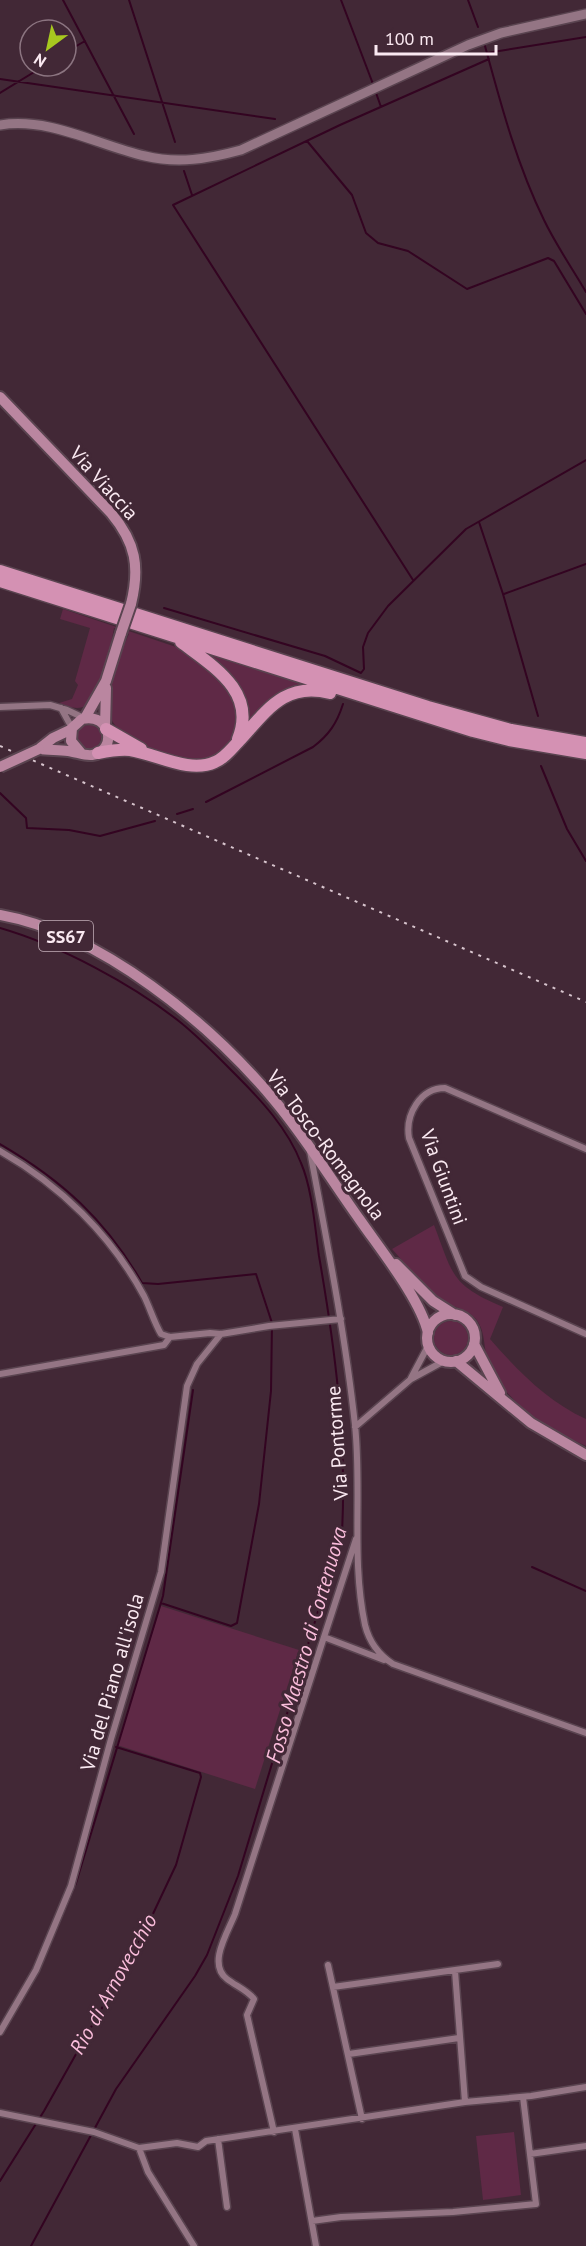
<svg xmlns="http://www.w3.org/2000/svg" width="586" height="2246" viewBox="0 0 586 2246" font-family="'PT Sans',sans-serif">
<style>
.green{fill:#5f2946}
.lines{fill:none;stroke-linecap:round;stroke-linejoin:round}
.stream{stroke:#330421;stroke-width:2}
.street-casing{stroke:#5a4450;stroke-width:9}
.secondary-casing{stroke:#5a4450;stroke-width:12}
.primary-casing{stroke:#5a4450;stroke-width:14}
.highway-casing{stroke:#5a4450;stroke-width:15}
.street{stroke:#947584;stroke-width:6}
.secondary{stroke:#947584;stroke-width:9}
.primary{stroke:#ba86a0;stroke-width:10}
.highway{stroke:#d491b3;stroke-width:12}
.rail{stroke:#d7c4cd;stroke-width:2;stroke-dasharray:3 6;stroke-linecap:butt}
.primary-bridge-casing{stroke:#5a4450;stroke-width:14;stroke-linecap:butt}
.primary-bridge{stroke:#ba86a0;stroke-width:10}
.labels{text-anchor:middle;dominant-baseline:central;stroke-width:6;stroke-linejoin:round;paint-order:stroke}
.shield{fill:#422836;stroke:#c3afb9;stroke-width:1.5}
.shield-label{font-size:18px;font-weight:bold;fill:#fae9f1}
.street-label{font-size:20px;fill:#fae9f1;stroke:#422836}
.water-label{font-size:21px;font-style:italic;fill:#f9bcda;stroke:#422836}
</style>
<rect width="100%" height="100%" fill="#422836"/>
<path class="green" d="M63,609L185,650L216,673L240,708C236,727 235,745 216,755C213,757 207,760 203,761C183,765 117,739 111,718C103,692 119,657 129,634L114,628C110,648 103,698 83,707C75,710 67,706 59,703L72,699L78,685L75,681L90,628L60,619Z
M206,652L310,685L249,724Z
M77 737a12 12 0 1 1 24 0a12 12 0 1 1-24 0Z
M434,1225C453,1275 451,1285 503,1307L490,1339C518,1371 547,1401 586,1419V1446C546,1427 506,1405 488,1361C483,1347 486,1330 475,1318C466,1308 451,1307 439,1299C421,1286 407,1265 392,1249Z
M434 1338a17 17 0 1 1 34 0a17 17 0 1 1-34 0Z
M161,1606L299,1650L255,1789L117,1745Z
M514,2132L521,2195L483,2200L476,2136Z"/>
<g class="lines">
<path class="stream" d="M63,0L134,134
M129,0L175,142
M341,0L373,84
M468,0L478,27
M485,46C501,105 517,165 544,220C556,245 572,268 586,292
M66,52L85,41
M487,53L586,37
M0,79L275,119
M375,90L381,107
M0,93L44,66
M307,141L352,195L366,233L378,243L408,251L467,289L548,258L554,261L586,314
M184,171L192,195
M479,522L503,594L538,716
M413,580L173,205L340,125L489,59
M504,594L586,564
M164,608L325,656L361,673L364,669L363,647L368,633L388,606L466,529L586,460
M541,766L567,829L586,861
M0,793L26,818L27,828L69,830L100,836L155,821
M206,802L313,747C329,735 337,723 343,704
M177,814L193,809
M0,928C59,945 132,984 180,1022C201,1039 218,1057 237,1076C261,1100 288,1129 301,1163C312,1188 315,1228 319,1256C335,1348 347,1439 342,1532L238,1876L207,1955L195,1976L116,2089L31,2246
M0,1144C62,1180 106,1220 142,1283L158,1284L256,1274L272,1323L271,1391L259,1504L237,1623L231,1626L161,1603
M532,1567L586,1591
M41,1965L76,1883L163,1596L193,1390
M0,2181L44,2111L143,1935L176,1865L201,1777L200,1773L116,1747"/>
<defs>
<path id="street" d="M0,707L50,705L67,710L84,718
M61,708L72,728
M586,1149L445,1088C420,1088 405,1115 409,1138L465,1276L481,1287L586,1334
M0,1151C60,1185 111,1235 144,1296C150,1308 154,1322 161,1334L170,1337L210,1333L221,1334L269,1326L341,1319
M310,1151C327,1242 345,1333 355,1425C362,1491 351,1559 365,1625C369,1641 379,1655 393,1664L586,1733
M0,1374L164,1345L170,1337
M411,1378L428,1346
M355,1427L411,1379L444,1361
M356,1539L324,1637L384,1660
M328,1965L362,2119
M455,1971L465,2102
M333,1987L498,1964
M0,2032L36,1970L71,1886L111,1739L161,1572L187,1386L197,1364L221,1334
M349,2054L459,2038
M0,2113L94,2132L139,2148L177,2143L198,2147L206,2141L465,2102L531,2096L586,2087
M295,2129L316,2246
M274,2132L247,2015L254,1999C247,1990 236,1986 227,1979C207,1964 228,1932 235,1914L324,1637
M218,2139L227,2207
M139,2148L148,2172L194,2246
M530,2154L586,2146
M312,2221L341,2217L453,2212L536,2204L523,2097"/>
<path id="secondary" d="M0,125C50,117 97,145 145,156C178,164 208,159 241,150L468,45L501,33L586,14"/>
<path id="primary" d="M0,397L111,513C136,543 140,567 131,604
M85,718L106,681L121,633
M105,726L106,688
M39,749C49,750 59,750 68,751C76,752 85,756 92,755C118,751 111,712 82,719L72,728L71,741L81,753
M39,749L53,738L72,729
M0,915C101,933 211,1024 275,1101C306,1138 332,1181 360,1220C380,1249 421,1300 428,1333
M396,1264L433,1301L455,1315
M427 1338a24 24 0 1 1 48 0a24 24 0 1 1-48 0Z
M474,1344L500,1393
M456,1361L531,1423L586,1455"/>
<path id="highway" d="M0,571L428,707L511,730L586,743
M0,581L473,731L509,740L586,753
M181,642C214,667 257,692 238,739
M106,729L141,749
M98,753C108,751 119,749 130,750C157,754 189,774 215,762C225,758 231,749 239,741C266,712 284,681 330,693"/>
</defs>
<use href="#street" class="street-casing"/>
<use href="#secondary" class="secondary-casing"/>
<use href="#primary" class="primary-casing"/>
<use href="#highway" class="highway-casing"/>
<use href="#street" class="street"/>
<use href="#secondary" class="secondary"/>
<use href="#primary" class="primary"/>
<use href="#highway" class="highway"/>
<path class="rail" d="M0,746L586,1002"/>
<defs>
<path id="primary-bridge" d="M121,633L131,604
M0,767L39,749"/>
</defs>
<use href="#primary-bridge" class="primary-bridge-casing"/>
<use href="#primary-bridge" class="primary-bridge"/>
</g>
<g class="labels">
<rect class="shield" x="39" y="921" width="54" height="30" rx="4.5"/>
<g class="shield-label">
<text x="66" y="936">SS67</text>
</g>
<g class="street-label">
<text transform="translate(104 483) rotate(48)">Via Viaccia</text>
<text transform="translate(326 1145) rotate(53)">Via Tosco-Romagnola</text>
<text transform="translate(444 1177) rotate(70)">Via Giuntini</text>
<text transform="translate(337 1443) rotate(-94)">Via Pontorme</text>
<text transform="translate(112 1682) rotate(-74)">Via del Piano all'isola</text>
</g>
<g class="water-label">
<text transform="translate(306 1645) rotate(-74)">Fosso Maestro di Cortenuova</text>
<text transform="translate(113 1984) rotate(-61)">Rio di Arnovecchio</text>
</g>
</g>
<g transform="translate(48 48) rotate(213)"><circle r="28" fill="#422836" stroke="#8c7581" stroke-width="1.5"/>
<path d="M0-4.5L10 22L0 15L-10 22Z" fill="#a7c81f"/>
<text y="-9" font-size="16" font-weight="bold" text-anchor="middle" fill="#fae9f1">N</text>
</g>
<path d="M376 45v9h120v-9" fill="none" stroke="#fae9f1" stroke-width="3"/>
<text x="385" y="45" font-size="18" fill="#fae9f1" stroke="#422836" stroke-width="4.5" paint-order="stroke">100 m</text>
</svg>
